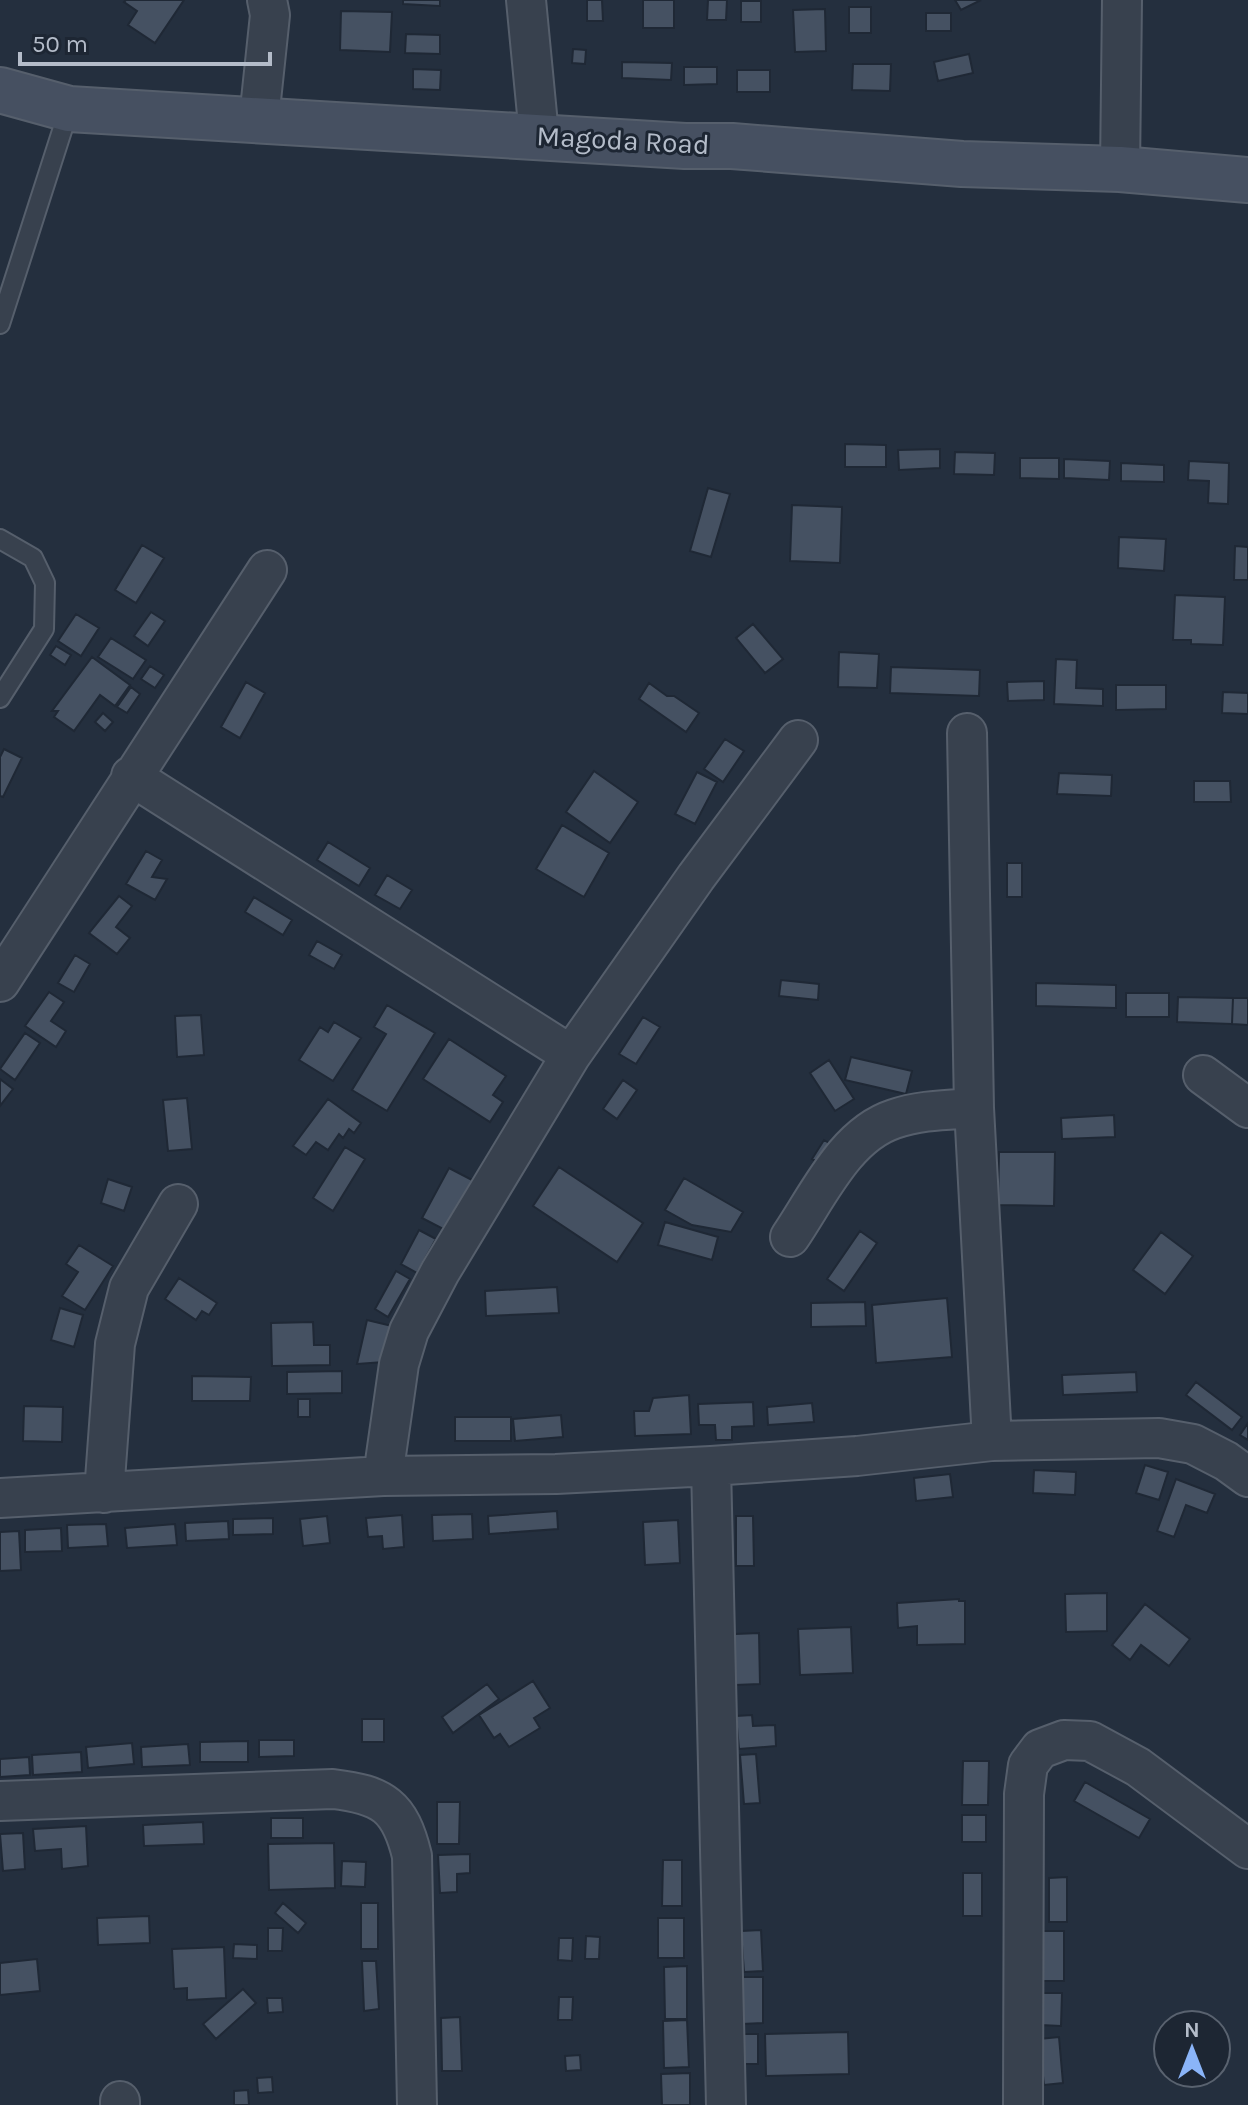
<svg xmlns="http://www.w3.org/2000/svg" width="1248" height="2105" viewBox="0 0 1248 2105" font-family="Karla,sans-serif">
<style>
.building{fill:#455162;stroke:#1f2835;stroke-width:2}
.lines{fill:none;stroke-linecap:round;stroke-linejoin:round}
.lane-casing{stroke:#565f6c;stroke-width:22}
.street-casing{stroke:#565f6c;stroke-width:42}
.secondary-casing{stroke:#565f6c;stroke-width:48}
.lane{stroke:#38414e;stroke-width:18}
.street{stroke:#38414e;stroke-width:38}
.secondary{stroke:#465061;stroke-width:44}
.labels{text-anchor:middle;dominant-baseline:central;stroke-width:6;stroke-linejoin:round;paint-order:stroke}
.street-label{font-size:28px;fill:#b4bcc9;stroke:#1d2633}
</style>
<rect width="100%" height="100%" fill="#242f3e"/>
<path class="building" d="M126,0H184L155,43L128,25L137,11L124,2Z
M403,0H440V6L403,4Z
M587,0H602L603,21H587Z
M643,0H674V28H643Z
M708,0H727L726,20H707Z
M955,0H981L961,10Z
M741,1H761V22H741Z
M849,7H871V33H849Z
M825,9L826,51L795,52L793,10Z
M341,11L392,12L390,52L340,50Z
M926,13H951V31H926Z
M406,34L440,35V54L405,53Z
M573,49L586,50L585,64L572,63Z
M969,54L973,73L938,81L934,62Z
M622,62L672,63L671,80L622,78Z
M853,64H891L890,91L852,90Z
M684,67H717V84L684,85Z
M413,69L441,70L440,90L413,89Z
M737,70H770V92H737Z
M845,444L886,445V467H845Z
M940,449V468L899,470L898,450Z
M955,452L995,453L994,475L954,474Z
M1020,458H1059V479L1020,478Z
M1064,459L1110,461L1109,480L1064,478Z
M1189,461L1229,463L1228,504L1208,503L1209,481L1188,480Z
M1121,463L1164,465V482L1121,481Z
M708,488L730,494L711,557L690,551Z
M792,505L842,507L840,563L790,561Z
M1119,537L1166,539L1164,571L1118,568Z
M142,545L164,558L136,603L115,590Z
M1235,546L1248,547V580H1234Z
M1175,595L1225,597L1223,645L1191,644V640H1173Z
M151,612L165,621L148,646L134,636Z
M76,614L99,628L81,656L58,641Z
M753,624L783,659L765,673L736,638Z
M111,638L146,660L133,679L98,657Z
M56,646L71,655L65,665L50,655Z
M839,652L879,654L877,688L838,687Z
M92,657L130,685L115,706L100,695L74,731L54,717L58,711H52Z
M1056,659L1077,660L1076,688L1103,689V706L1054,704Z
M150,666L164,675L155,688L141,679Z
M891,667L980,670L979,696L890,693Z
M1044,681V700L1008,701L1007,682Z
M246,682L265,693L240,738L221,727Z
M649,683L667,696H674L699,713L686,732L639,699Z
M1116,685H1166V709L1116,710Z
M131,687L140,694L127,713L117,707Z
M1223,692L1248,693V714L1222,713Z
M103,713L113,722L105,731L95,722Z
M725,739L744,751L723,782L704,769Z
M4,749L22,758L3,797L0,796V757Z
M594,771L638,802L610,843L566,812Z
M697,772L717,782L695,824L675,814Z
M1059,773L1112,775L1111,796L1057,794Z
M1194,781H1230L1231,802H1194Z
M562,825L609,853L584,897L536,869Z
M328,842L370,868L359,886L317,860Z
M146,851L162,860L152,877L167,879L155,900L126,884Z
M1007,863H1022V897H1007Z
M387,875L412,890L400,909L375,895Z
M119,896L132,906L116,927L130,938L117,954L89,933Z
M254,897L292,920L283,935L245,912Z
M317,941L342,955L334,969L309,955Z
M75,955L90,964L74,992L58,983Z
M781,980L819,984L818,1000L779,996Z
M1036,983L1116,985V1008L1036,1006Z
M49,992L64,1002L51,1021L66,1031L56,1047L25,1026Z
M1126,993H1169V1017H1126Z
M1178,997L1233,998L1232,1024L1177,1022Z
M1233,998H1248V1025L1232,1024Z
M387,1005L435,1033L387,1111L352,1090L386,1034L374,1027Z
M201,1015L204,1055L177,1057L175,1016Z
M643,1017L660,1027L636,1064L619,1054Z
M334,1022L361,1038L333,1081L299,1060L320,1027L328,1032Z
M25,1033L40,1043L15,1080L0,1069Z
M449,1039L506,1076L493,1095L503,1102L490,1122L423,1079Z
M851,1057L912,1071L906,1094L845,1080Z
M829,1060L854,1099L835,1111L810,1073Z
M0,1079L13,1089L0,1106Z
M623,1080L637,1090L617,1119L603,1109Z
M187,1098L192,1149L168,1151L163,1100Z
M328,1099L361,1123L354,1133L349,1129L343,1138L339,1134L328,1150L316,1142L306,1155L293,1146Z
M1114,1115L1115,1137L1062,1139L1061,1118Z
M824,1140L839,1149L829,1168L812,1159Z
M345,1147L365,1159L333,1211L313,1198Z
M999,1152H1055L1054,1206L998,1205Z
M559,1167L643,1223L617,1262L533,1206Z
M449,1168L474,1181L447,1231L422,1218Z
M684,1178L743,1212L731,1232L692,1225L665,1210Z
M108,1179L132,1187L124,1211L101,1203Z
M665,1222L718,1237L712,1260L658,1245Z
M419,1230L436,1239L417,1273L401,1264Z
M860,1231L877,1243L844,1291L827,1279Z
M1161,1232L1193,1256L1165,1294L1133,1270Z
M79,1245L113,1266L85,1310L62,1296L78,1272L66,1264Z
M396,1271L410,1279L388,1317L375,1309Z
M179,1278L217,1303L209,1315L202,1311L196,1320L165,1299Z
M557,1287L559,1313L486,1316L485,1291Z
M947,1298L952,1357L876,1363L872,1305Z
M865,1302L866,1326L811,1327V1303Z
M60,1308L83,1315L74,1347L51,1340Z
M367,1320L392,1326L384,1362L357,1364Z
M313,1322L314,1345H330V1365L272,1366L271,1323Z
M342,1371V1393L287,1394V1372Z
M1136,1372L1137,1392L1063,1395L1062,1375Z
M192,1376L251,1377L250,1401H192Z
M1196,1382L1242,1417L1232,1430L1186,1395Z
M689,1395L691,1434L635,1436L634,1411H649L653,1398Z
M298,1399H310V1417H298Z
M753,1402L754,1426L732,1427V1440H716L715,1425H699L698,1404Z
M812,1403L814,1422L768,1425L767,1407Z
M24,1406L63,1407L62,1442L23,1441Z
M561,1415L563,1437L515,1441L513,1419Z
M455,1417H511V1441H455Z
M1248,1423V1440L1240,1435Z
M1145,1465L1168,1472L1159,1500L1136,1493Z
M1034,1470L1076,1472L1075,1495L1033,1493Z
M950,1474L953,1497L916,1501L914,1478Z
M1176,1479L1215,1494L1207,1513L1186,1505L1174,1537L1157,1531Z
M557,1511L558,1529L489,1534L488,1516Z
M472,1514L473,1539L433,1541L432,1515Z
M402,1515L404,1547L383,1549L382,1536L368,1537L366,1518Z
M327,1516L330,1543L303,1546L300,1519Z
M736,1516H753L754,1566H736Z
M273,1518V1534L233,1535V1519Z
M678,1520L680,1563L645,1565L643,1522Z
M228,1521L229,1539L186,1541L185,1523Z
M106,1524L108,1546L68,1548L67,1525Z
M175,1524L177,1545L127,1548L125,1528Z
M61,1528L62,1551L25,1552V1530Z
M19,1531L21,1570L0,1571V1532Z
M1107,1593V1631L1066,1632L1065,1594Z
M959,1599V1601H965V1644L917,1645V1626L898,1628L897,1603Z
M1145,1604L1190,1639L1169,1666L1141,1645L1130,1660L1112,1645Z
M851,1627L853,1673L800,1675L798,1629Z
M759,1633L760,1684L735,1685V1634Z
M533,1681L550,1708L534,1718L540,1728L509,1747L500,1734L494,1738L479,1715Z
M487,1684L499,1699L453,1733L442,1717Z
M752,1715L753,1726L775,1725L776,1746L739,1749L736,1716Z
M362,1719H384V1742H362Z
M259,1740H294V1756L259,1757Z
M248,1741V1762H200V1742Z
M132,1743L134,1764L88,1768L86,1747Z
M188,1744L190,1765L142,1767L141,1747Z
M81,1752L82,1772L33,1775L32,1755Z
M756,1754L760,1803L744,1804L740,1755Z
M29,1757L30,1775L0,1777V1759Z
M963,1761H989L988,1805H962Z
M1085,1782L1150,1819L1139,1838L1074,1801Z
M437,1802H460L459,1844H437Z
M962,1815H986V1842H962Z
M271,1818H303V1838H271Z
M203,1822L204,1844L144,1846L143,1825Z
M86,1826L88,1866L62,1869L61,1849L35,1851L33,1829Z
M23,1833L25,1869L3,1871L0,1834Z
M334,1843L335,1888L269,1890L268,1844Z
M470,1854V1873L457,1874V1892L440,1893L438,1855Z
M663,1860H682V1906H662Z
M342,1861L366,1862L365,1887L341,1886Z
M963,1873H982V1916H963Z
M1067,1877V1922H1049V1878Z
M283,1903L306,1923L298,1933L275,1913Z
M361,1903H378V1949H361Z
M149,1916L150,1943L98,1945L97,1918Z
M658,1918H684V1958H658Z
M268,1928H283L282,1951H268Z
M761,1930L763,1971L744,1972L741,1931Z
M1041,1931H1064V1981H1042Z
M586,1936L600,1937L599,1959H585Z
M559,1938H573L572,1961L558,1960Z
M234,1944L257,1945V1959L233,1958Z
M224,1947L226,1998L187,2000V1988L174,1989L172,1949Z
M37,1959L40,1991L0,1995V1963Z
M362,1961H376L379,2009L364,2011Z
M687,1966V2019H665L664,1967Z
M741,1977H763V2023L742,2024Z
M243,1989L256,2003L216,2039L203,2024Z
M1041,1993H1062L1061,2026L1040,2025Z
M559,1997H573L572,2020H558Z
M267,1998H282L283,2012L268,2013Z
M460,2017L462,2071H442L441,2018Z
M687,2020L689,2067L664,2068L663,2021Z
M848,2032L849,2074L766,2076L765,2034Z
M742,2034H758V2064H741Z
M1059,2037L1063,2083L1044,2085L1039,2039Z
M580,2055L581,2070L566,2071L565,2056Z
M690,2073V2105H662L661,2074Z
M272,2077L273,2092L258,2093L257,2078Z
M248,2090L249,2105H234V2091Z"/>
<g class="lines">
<defs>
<path id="lane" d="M0,324L69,109
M0,539L33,558L45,583L44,629L0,698"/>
<path id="street" d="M526,0L539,135
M259,119L270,15L267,0
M1120,169L1122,0
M967,733L974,1108L992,1441
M131,776L571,1055
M0,982L267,570
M1203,1075L1248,1108
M790,1237C818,1196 845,1135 894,1119C920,1110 947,1110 974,1108
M711,1466L726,2105
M383,1476L399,1364L409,1331L440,1272L571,1055L696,877L798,740
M104,1493L115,1344L129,1288L178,1204
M0,1498L383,1476L556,1474L711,1466L857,1456L992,1441L1159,1438L1193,1444L1226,1461L1248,1477
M0,1801L333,1789C383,1795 400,1806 412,1856L417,2105
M120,2101V2105
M1023,2105L1024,1794L1028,1765L1040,1749L1064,1740L1090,1741L1138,1767L1248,1849"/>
<path id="secondary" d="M0,90L69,109L685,146H732L962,164L1120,169L1248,180"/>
</defs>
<use href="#lane" class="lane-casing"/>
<use href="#street" class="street-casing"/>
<use href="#secondary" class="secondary-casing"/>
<use href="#lane" class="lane"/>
<use href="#street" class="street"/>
<use href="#secondary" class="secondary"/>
</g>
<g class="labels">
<g class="street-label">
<text transform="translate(623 140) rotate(3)">Magoda Road</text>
</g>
</g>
<g transform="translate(1192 2049)"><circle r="38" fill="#1d2633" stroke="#59626f" stroke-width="2"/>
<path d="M0-6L14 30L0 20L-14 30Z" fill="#8ab4f8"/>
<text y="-12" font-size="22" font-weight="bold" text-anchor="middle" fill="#b4bcc9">N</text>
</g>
<path d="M20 52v12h250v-12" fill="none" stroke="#b4bcc9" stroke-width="4"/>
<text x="32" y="52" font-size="24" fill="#b4bcc9" stroke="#1d2633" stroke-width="6" paint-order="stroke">50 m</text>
</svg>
